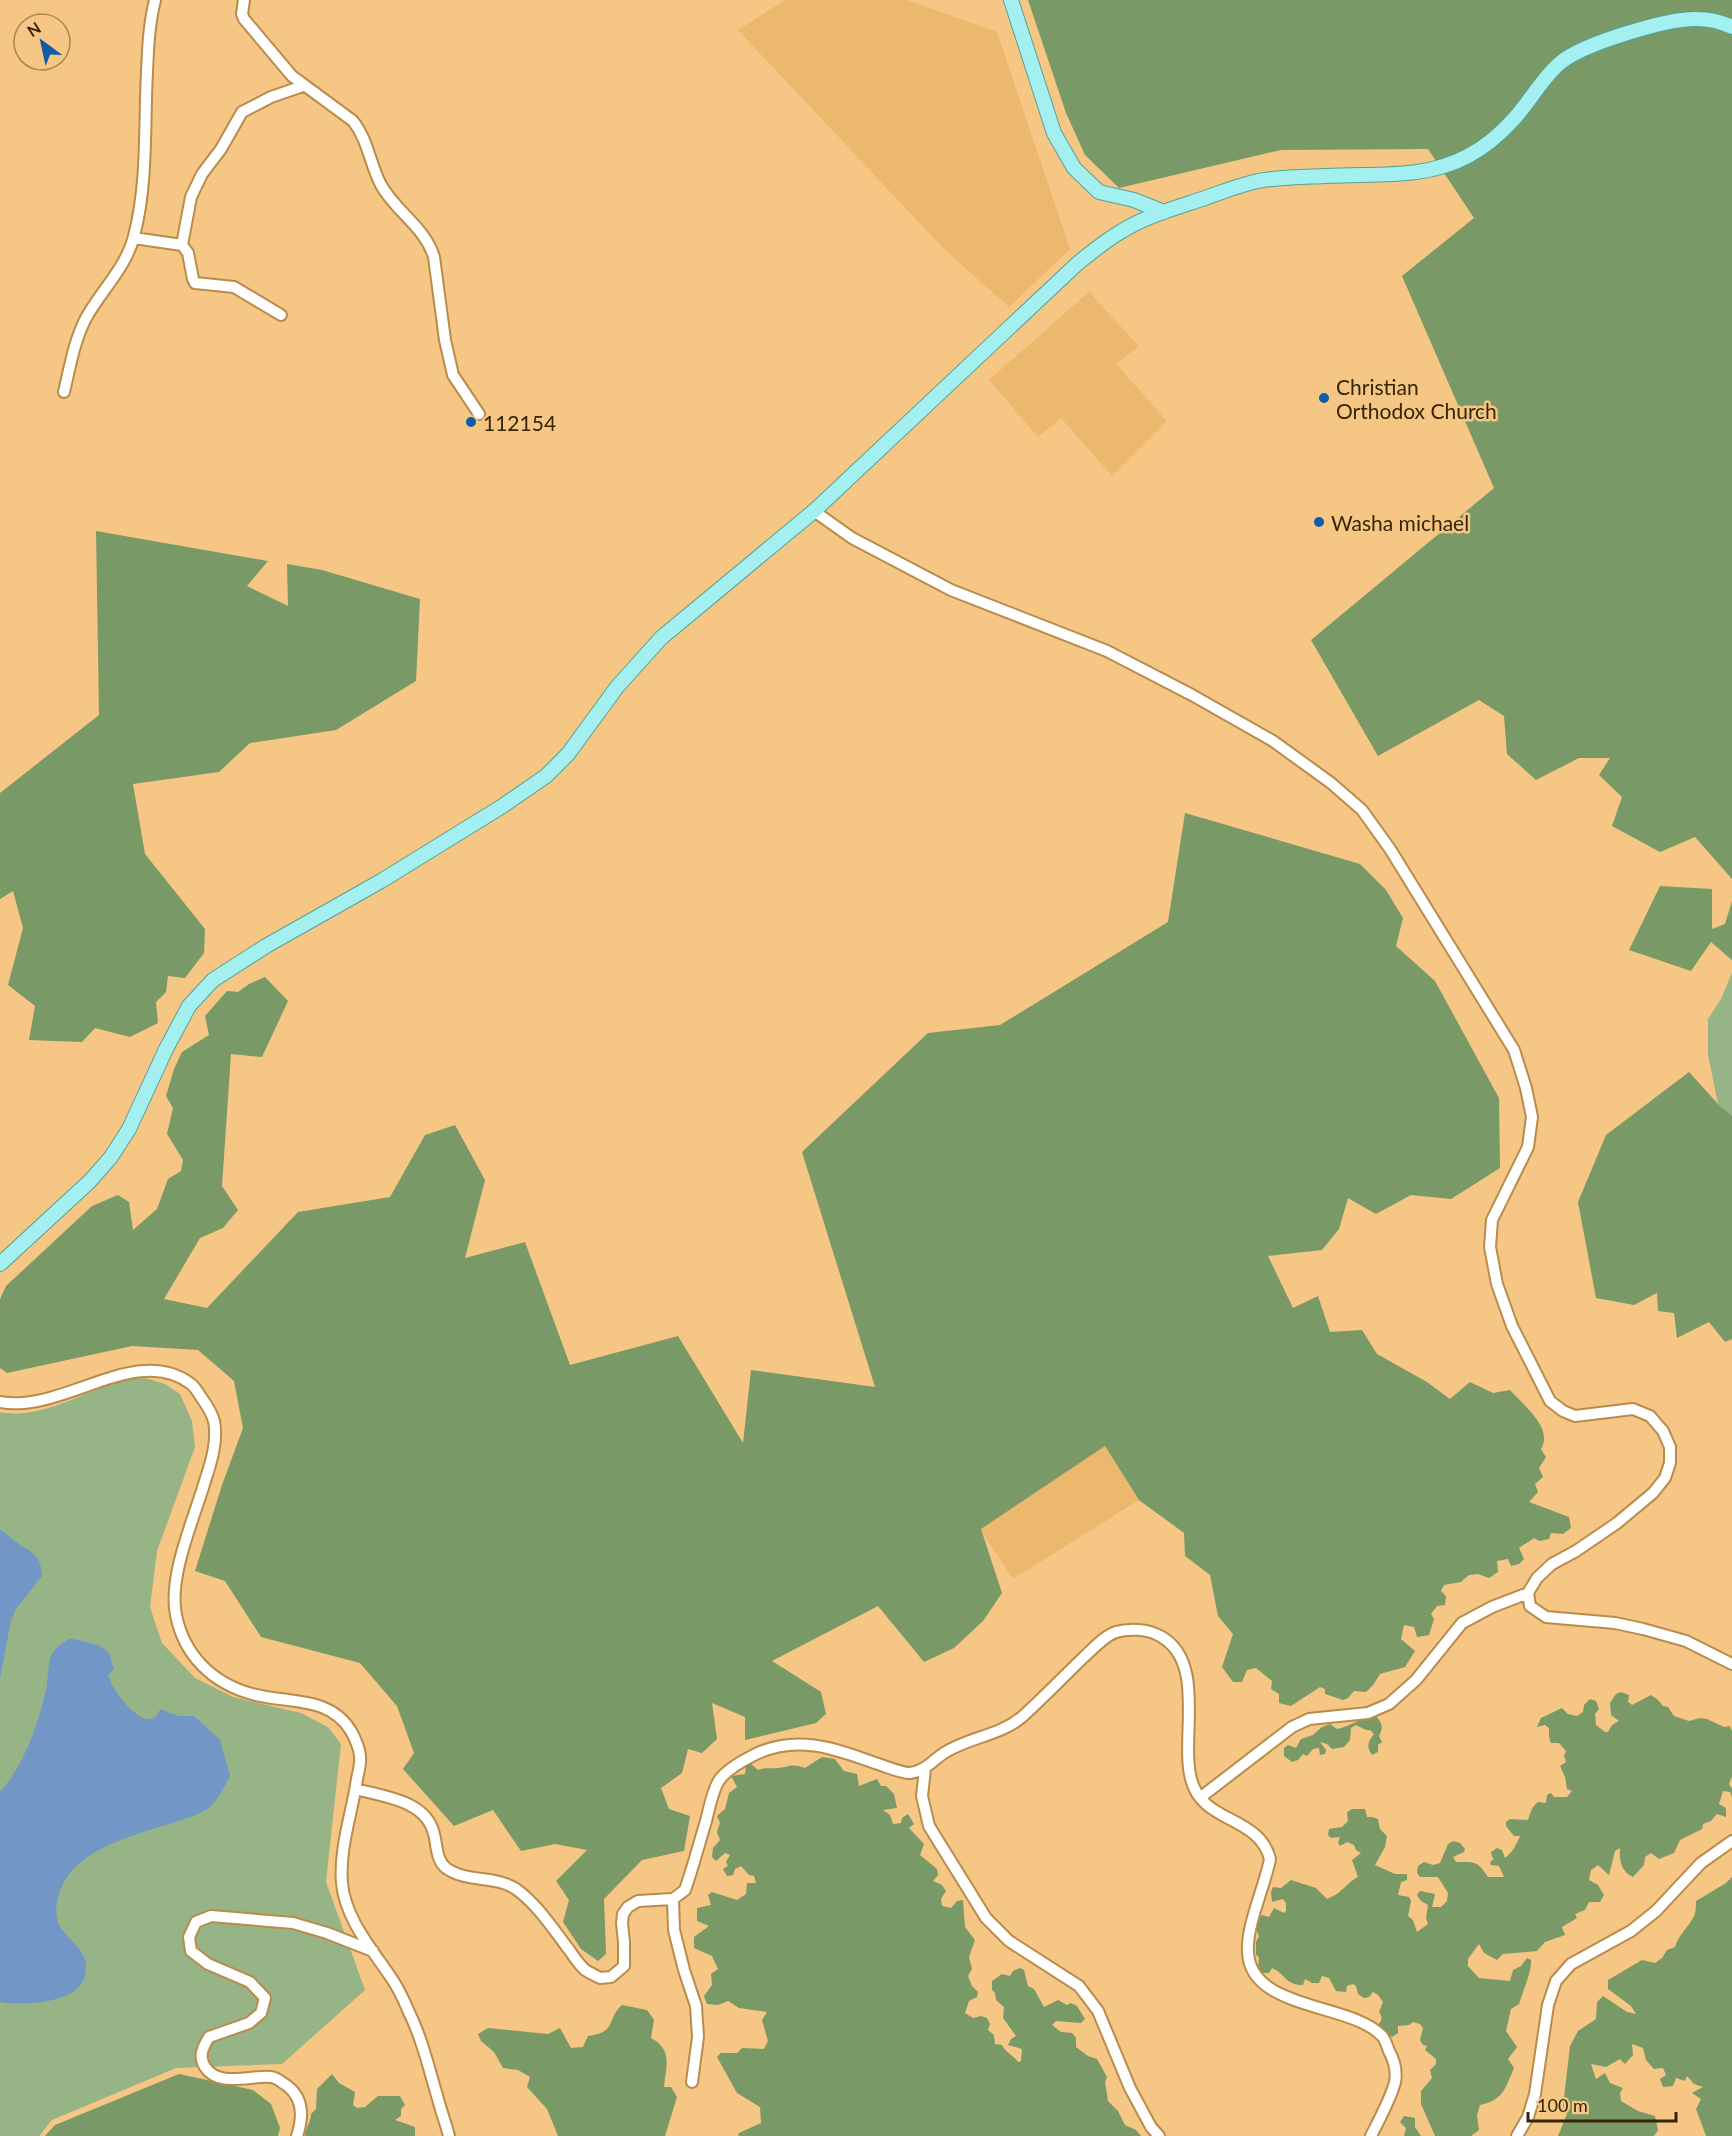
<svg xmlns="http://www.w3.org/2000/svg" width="1732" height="2136" viewBox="0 0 1732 2136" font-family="Lato,sans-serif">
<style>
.built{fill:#ecb86e}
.green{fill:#97b487}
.forest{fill:#799967}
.water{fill:#7297c6}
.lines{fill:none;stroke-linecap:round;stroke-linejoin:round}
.minor-casing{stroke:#b98c4b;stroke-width:14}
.major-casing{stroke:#56a197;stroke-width:16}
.minor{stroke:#fff;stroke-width:10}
.major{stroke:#a4efef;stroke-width:14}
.poi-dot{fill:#115baa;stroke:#f5c684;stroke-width:2}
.labels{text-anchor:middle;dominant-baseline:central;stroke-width:5;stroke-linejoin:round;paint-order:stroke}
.poi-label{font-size:21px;fill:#362407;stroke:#f5c684;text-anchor:start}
</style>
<rect width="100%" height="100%" fill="#f5c684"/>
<path class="built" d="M785,0H907L997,32L1070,249L1009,307L943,248L738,30Z
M1089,292L1139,346L1116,364L1167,421L1112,476L1061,418L1038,437L989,380Z
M1105,1446L1139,1500L1013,1579L980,1529Z"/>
<path class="green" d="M1732,973V1116L1718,1104L1708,1055V1019L1721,999Z
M145,1378L165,1384L180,1394L192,1421L195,1447L157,1551L150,1607L162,1643L195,1678L233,1697L301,1713L328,1727L341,1744L326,1882L365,1990L282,2064L176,2068L52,2120L39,2136H0V1412C40,1420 84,1392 121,1381C129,1379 137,1379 145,1378Z"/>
<path class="forest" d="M1028,0H1732V879L1695,837L1660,852L1612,826L1622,797L1599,775L1610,758H1579L1536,780L1507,754L1504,716L1479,700L1378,756L1311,640L1494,488L1402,276L1474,218L1428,149L1281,150L1119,188L1085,155L1066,113Z
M96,531L268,561L247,586L288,606L287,564L322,570L420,599L416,681L336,730L250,743L219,772L133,784L145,854L205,929L204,953L185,978L168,976L166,992L156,1002L158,1023L130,1037L95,1028L82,1042L29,1040L35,1006L8,985L23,928L13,891L0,899V793L99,715Z
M1185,813L1360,864L1386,890L1403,918L1396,946L1435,981L1499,1098L1500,1168L1451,1199L1411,1195L1376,1214L1348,1198L1339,1229L1322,1250L1268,1256L1293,1308L1318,1296L1330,1332L1362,1330L1377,1354L1427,1382L1450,1399L1470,1382L1493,1393L1510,1390C1523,1405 1554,1428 1541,1449L1546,1457L1539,1468L1543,1477L1535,1484L1538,1492L1529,1502L1569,1517L1571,1528L1563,1534L1551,1533L1549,1539L1539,1541L1534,1538L1519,1548L1524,1559L1519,1564L1511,1566L1508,1559L1497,1561L1498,1572L1489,1578L1478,1574L1469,1575L1461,1582L1444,1585L1441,1591L1446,1596L1445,1605L1437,1606L1431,1614L1434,1619L1429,1635L1417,1637L1414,1627L1404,1625L1401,1639L1415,1651L1405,1667L1380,1674L1373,1685L1366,1692L1354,1691L1348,1698L1343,1700L1325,1694V1689L1320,1687L1291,1706L1279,1703V1694L1271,1689L1272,1681L1256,1668L1247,1670L1242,1682H1233L1222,1667L1233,1634L1218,1616L1210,1575L1185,1556L1184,1533L1139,1500L1105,1446L981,1529L1002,1593L983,1621L954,1648L924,1662L878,1606L772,1661L821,1692L826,1714L816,1723L745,1740V1717L712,1703L717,1739L702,1753L688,1749L682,1773L661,1788L669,1809L690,1816L684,1851L642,1860L604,1899L606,1954L598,1961L581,1949L563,1922L569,1900L556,1881L587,1850L555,1844L521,1851L493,1810L454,1826L403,1769L414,1753L397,1706L360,1663L261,1637L225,1581L195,1571L222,1485L243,1428L234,1381L198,1350L132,1346L7,1373L0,1368V1299L6,1286L92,1206L118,1195L129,1202L133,1230L157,1209L168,1179L181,1171L183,1160L167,1134L173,1108L166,1096L174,1069L182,1052L209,1035L205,1016L227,991L238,992L249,984L265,977L288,1001L262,1057L231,1054L222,1186L238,1210L223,1228L200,1238L164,1299L207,1308L298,1212L390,1197L425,1135L455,1125L485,1180L465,1258L525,1242L570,1365L678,1336L743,1443L751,1370L875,1387L802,1152L928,1033L1000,1025L1168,922Z
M1660,886L1712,889V929L1725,924L1732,901V960L1711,942L1691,971L1629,950Z
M1689,1072L1718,1104L1732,1116V1339L1725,1342L1709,1322L1677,1338L1674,1313L1658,1311L1657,1293L1634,1305L1596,1298L1578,1202L1606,1135Z
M1621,1692L1629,1695L1628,1702L1632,1705L1651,1695L1658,1700L1663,1706L1668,1707L1674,1716L1689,1721L1700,1718L1707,1719L1724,1727L1730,1726L1732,1731V1776L1729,1784L1732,1789V1797L1730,1792L1723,1791L1719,1804L1726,1808V1817L1717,1814L1711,1821L1703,1824L1702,1829L1680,1840L1674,1853L1659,1859L1651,1853L1645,1857L1644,1865L1633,1877C1621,1872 1619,1860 1620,1848L1615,1851L1609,1875L1598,1865L1591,1870L1589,1880L1598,1885L1604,1895L1600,1902H1589L1585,1910L1575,1914L1577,1918L1562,1927L1565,1935L1545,1942L1537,1951L1503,1954L1497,1960L1484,1953L1479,1944L1468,1959V1966L1479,1978L1510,1981L1513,1970L1521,1966L1527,1958L1531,1960C1532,1971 1523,1991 1519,2004L1511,2009L1506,2031L1517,2047L1508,2059L1514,2068C1505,2088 1504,2100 1480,2105L1477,2115L1479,2130L1471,2136H1435L1421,2104V2091L1432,2078L1430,2070L1436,2064V2059L1425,2050L1427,2046L1423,2045L1420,2040L1423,2028L1420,2024L1413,2022L1409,2025L1398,2026V2033L1392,2037L1381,2029L1378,2025C1382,2020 1383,2017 1379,2012L1383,2002L1378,1995L1373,1992L1369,1997L1364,1998L1358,1994L1356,1986L1353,1984L1347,1986L1346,1992L1336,1991L1329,1978L1322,1976L1319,1983H1312L1305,1979L1303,1985C1285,1985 1286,1974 1272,1968L1269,1973H1263L1258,1971L1259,1957L1256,1955V1942L1259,1936C1255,1928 1256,1922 1262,1915L1269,1917L1274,1908L1284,1913L1286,1911V1903L1283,1899L1272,1902L1271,1892L1273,1887L1281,1888L1291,1880L1316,1888L1327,1899C1343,1893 1345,1884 1358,1877L1352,1860L1361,1853L1356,1850L1354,1845L1347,1842L1340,1846L1338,1843L1340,1837L1331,1838L1328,1835L1329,1829L1342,1827L1348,1821L1347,1812L1352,1809H1365L1367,1817H1373L1378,1819L1380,1829L1387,1836L1385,1847L1375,1865L1395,1874H1407V1880L1401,1882L1398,1895L1409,1897L1411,1901L1408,1916L1413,1920L1417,1932L1428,1924L1426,1918L1428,1905L1421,1901L1417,1895L1420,1891L1435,1894L1432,1907H1441L1447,1901L1448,1893L1438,1877H1420L1417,1873L1418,1866L1424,1862L1433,1865L1440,1863L1448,1844L1453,1841L1460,1843L1465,1849L1464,1852L1453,1857L1456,1862C1475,1862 1477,1860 1488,1877H1504L1499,1866L1491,1865L1490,1862L1494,1859L1492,1857L1491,1852L1497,1848L1502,1850L1505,1858C1513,1852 1516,1845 1520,1836H1514L1506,1826V1822L1510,1819L1528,1820C1531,1811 1531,1808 1538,1802L1546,1803L1547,1795L1551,1793L1554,1797H1567L1572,1791L1567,1789L1565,1777L1560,1766L1566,1762L1564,1756L1566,1751L1559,1743H1551L1549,1737V1728L1545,1725L1537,1727L1541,1718L1562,1708L1568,1714L1577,1716L1583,1712L1584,1705L1590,1699L1596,1701L1599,1709L1595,1714L1596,1725L1605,1732H1608L1612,1725L1619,1721L1611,1715L1610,1703L1616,1694Z
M1375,1715C1382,1723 1384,1726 1379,1736L1382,1742L1378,1745V1752L1372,1755C1366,1747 1368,1741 1374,1734L1370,1730H1366L1356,1725L1351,1728L1350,1740L1344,1747L1332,1749L1327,1744L1320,1742L1326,1750L1325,1754L1320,1755L1319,1748L1313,1749L1307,1756L1303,1754L1298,1760L1292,1762L1284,1756V1748L1288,1745L1296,1748L1301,1739L1313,1735L1322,1727L1330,1724L1337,1729C1353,1726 1360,1717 1375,1715Z
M822,1757L835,1759L844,1771L857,1774L859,1786L877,1779L881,1786H886L894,1794L897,1808L883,1810L890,1815L893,1824L901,1823L902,1818L908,1814L914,1824L909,1828L924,1844L920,1855L937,1869L938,1875L933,1881L942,1885L946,1891L941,1899L942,1906L951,1908L957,1901L963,1900L965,1927L975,1940L969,1957L972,1969L968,1976L972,1986L978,1992L977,1997L969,2001L965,2013L973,2018L981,2016L987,2018L990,2024L988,2030L994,2035L995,2044L1002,2045C1006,2053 1013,2055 1018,2062L1021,2061L1022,2049L1008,2045L1011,2039L1016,2036L1003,2018L1004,2007L996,2000L995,1993L992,1990V1981L1002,1974L1010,1976L1013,1971L1020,1968L1024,1970L1028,1986L1034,1989L1044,2007L1058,2000L1067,2005L1071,2003L1077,2006L1085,2019L1081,2023L1056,2021L1052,2025L1061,2032L1072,2033L1076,2038V2047L1088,2056L1097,2059L1107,2077L1105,2082L1108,2101L1118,2111L1125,2125L1136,2130L1141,2136H738L739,2133L761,2123L760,2107L737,2093L717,2057L721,2053H737L742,2048L764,2049L768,2041L762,2020L767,2012L739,2008L728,2001L718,2005L707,2004L704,1996L712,1985L711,1974L718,1969L712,1956L694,1948V1937L709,1926L697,1921V1908L711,1905L708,1895L712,1892L737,1900L746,1894L747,1883H756L754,1876L749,1875L741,1866L735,1869L733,1875L727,1876L723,1869L728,1866L726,1862L730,1855L725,1853L716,1861L712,1857L713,1848L720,1840L717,1832L720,1823L717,1816L725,1809L729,1793L737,1787L731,1776L745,1774L746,1766L750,1763L758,1770C766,1767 769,1769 778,1768C791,1767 789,1763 805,1768Z
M1732,1877V2136H1706L1696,2109L1701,2099L1692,2093L1703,2087L1694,2084L1687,2076L1685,2081L1676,2078L1673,2086L1663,2087L1660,2079L1666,2075L1663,2068L1654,2069L1646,2060L1643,2048L1632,2044L1633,2055L1625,2064L1620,2059L1606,2067L1591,2064L1596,2079L1605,2073L1610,2083L1623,2088L1620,2093L1621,2101L1638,2111L1655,2116L1658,2130L1654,2136H1558L1567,2114L1563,2106L1570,2046L1578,2031L1596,2019L1597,2002L1603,1996L1627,2012L1636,2014L1631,2006L1608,1989V1980L1642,1960L1655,1963L1662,1958L1667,1950L1675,1947C1678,1935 1689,1927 1694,1916C1696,1912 1696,1905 1696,1901L1726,1883Z
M622,2005L647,2010L654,2020L651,2038C673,2050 666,2066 664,2087H671L677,2097L665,2136H558L547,2109L527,2087L530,2077L518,2070L503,2068L494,2052L481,2041L478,2034L488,2028L548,2034L560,2028L571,2048L583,2047L588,2036C618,2032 606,2019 622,2005Z
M179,2074L253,2090L271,2104L280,2128L278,2136H45L55,2125Z
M332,2074L339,2083L355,2092L353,2105L357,2108L365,2107L378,2096H400L405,2105L401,2109V2116L395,2120L415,2127V2136H305C305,2128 311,2123 311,2114L316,2109L317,2089Z
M1404,2116L1415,2118V2127L1421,2136H1404L1406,2128L1400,2122Z"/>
<path class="water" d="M0,1530C7,1533 10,1538 16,1542C32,1553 41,1554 42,1576L16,1609L11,1620L0,1678Z
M69,1639C77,1639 82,1641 89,1643C108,1647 109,1651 114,1669L108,1675C112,1692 150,1740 160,1709L178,1716H194L203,1724L220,1740L230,1776C224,1787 219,1799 210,1807C199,1815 185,1819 172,1823C138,1834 84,1847 65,1880C57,1894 52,1914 61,1928C68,1938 79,1946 84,1957C87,1962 86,1969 85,1975C80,2004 22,2006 0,2002V1792C24,1765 38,1725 46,1690C48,1679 48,1661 52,1654C56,1647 62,1643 69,1639Z"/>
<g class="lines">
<defs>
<path id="minor" d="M244,0L242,14L244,19L292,76L353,121C368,140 370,164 381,185C396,212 425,227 434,257L445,340L453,375L479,414
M134,238L182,245L188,253L193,279L195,283L234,287L281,315
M182,245L191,197L202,174L221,149L242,112L271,97L303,86
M64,392C70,367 74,341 86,318C101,291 127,266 134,236C148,183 144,126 147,72C148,48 149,24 155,0
M814,511L852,538L951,590L1107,651L1192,695L1273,741L1331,783L1362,810L1390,849L1514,1050L1526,1088L1532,1117L1528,1147L1492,1220L1490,1247L1497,1284L1512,1326L1550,1401L1563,1411L1575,1416L1633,1409L1650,1416L1663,1431L1670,1447V1463L1665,1478L1653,1493L1617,1523L1576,1551L1552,1564L1537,1578L1528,1593L1530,1606L1546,1617L1615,1623L1643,1629L1686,1641L1732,1664
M0,1402C63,1414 136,1342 191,1384C195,1387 198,1392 201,1397C206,1404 212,1413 214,1421C218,1441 211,1463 205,1481C194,1519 168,1576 176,1615C184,1655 212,1683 252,1694C288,1704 329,1695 351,1731C355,1738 360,1750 360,1757C361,1764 358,1773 357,1779C352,1813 339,1849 342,1883C345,1918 371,1948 390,1976C397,1986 403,1998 408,2010C422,2038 429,2069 438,2099C441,2111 446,2124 449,2136
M925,1769L922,1796L929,1826L986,1918L1009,1941L1079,1986L1098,2011L1130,2088L1151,2127L1159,2136
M356,1789C384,1797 426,1800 434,1834C437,1845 436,1860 446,1868C467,1883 495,1875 516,1889C538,1905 553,1929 570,1951C574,1957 579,1964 584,1969C589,1973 595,1975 600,1978L611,1977L624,1966V1942L622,1923L623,1914L628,1907L638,1901L673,1899L685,1890C693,1867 699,1844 706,1821C709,1809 712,1793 718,1782C725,1770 742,1761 754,1755C795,1734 834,1748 875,1763C885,1766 900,1773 910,1773C925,1771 932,1761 944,1753C969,1737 999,1736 1022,1717C1043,1698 1063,1677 1084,1657C1093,1649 1104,1636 1116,1632C1129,1628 1148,1629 1160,1636C1207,1661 1180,1738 1191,1779C1202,1824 1259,1815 1270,1859C1265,1886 1246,1926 1248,1952C1250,2010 1350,2003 1381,2035C1385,2038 1387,2046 1389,2051C1394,2060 1397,2071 1395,2082C1392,2096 1378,2122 1371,2136
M1201,1797L1292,1727L1309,1719L1368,1713L1389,1704L1416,1680L1462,1623L1492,1607L1528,1593
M673,1899L674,1930L684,1970L696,2006L698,2037L692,2082
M297,2136C304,2115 303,2095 283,2083C279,2080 275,2077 271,2077C250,2075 219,2088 205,2067C198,2056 203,2047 209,2037L249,2023L261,2013L265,1998L250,1982L208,1964L191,1951L189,1937L196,1922L211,1916L293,1923L327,1933L373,1951
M1517,2136L1528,2117L1535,2094L1548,2005L1556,1981L1571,1964L1631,1931L1656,1911L1701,1863L1732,1841"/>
<path id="major" d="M1011,0L1054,133L1074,168L1099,192L1134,200L1164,212
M0,1264L90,1181L111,1157L129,1129L166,1049L189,1006L213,980L266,946L381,881L501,807L546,776L568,754L617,687L661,638L814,511L1078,263C1092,252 1106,240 1122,231C1146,216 1175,208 1202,199C1220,193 1239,185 1258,181C1280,177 1304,177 1326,176C1375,173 1423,180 1468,156C1483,148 1499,135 1511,122C1529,104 1540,80 1560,63C1582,44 1668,18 1697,19C1709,19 1721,22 1732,27"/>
</defs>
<use href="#minor" class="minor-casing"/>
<use href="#major" class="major-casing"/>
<use href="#minor" class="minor"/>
<use href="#major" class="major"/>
</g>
<g class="poi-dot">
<circle cx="1324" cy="398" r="6"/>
<circle cx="471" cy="422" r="6"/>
<circle cx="1319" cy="522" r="6"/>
</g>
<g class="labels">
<g class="poi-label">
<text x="1336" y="386">Christian<tspan x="1336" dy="24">Orthodox Church</tspan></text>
<text x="483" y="422">112154</text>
<text x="1331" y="522">Washa michael</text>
</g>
</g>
<g transform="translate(42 42) rotate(327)"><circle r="28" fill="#f5c684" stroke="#a98552" stroke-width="1.5"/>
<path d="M0-4.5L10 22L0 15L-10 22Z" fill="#115baa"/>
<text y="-9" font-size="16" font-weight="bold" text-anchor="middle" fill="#362407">N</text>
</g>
<path d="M1528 2112v9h148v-9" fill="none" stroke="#362407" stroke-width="3"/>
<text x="1537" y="2112" font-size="18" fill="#362407" stroke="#f5c684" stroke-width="4.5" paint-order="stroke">100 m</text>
</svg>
